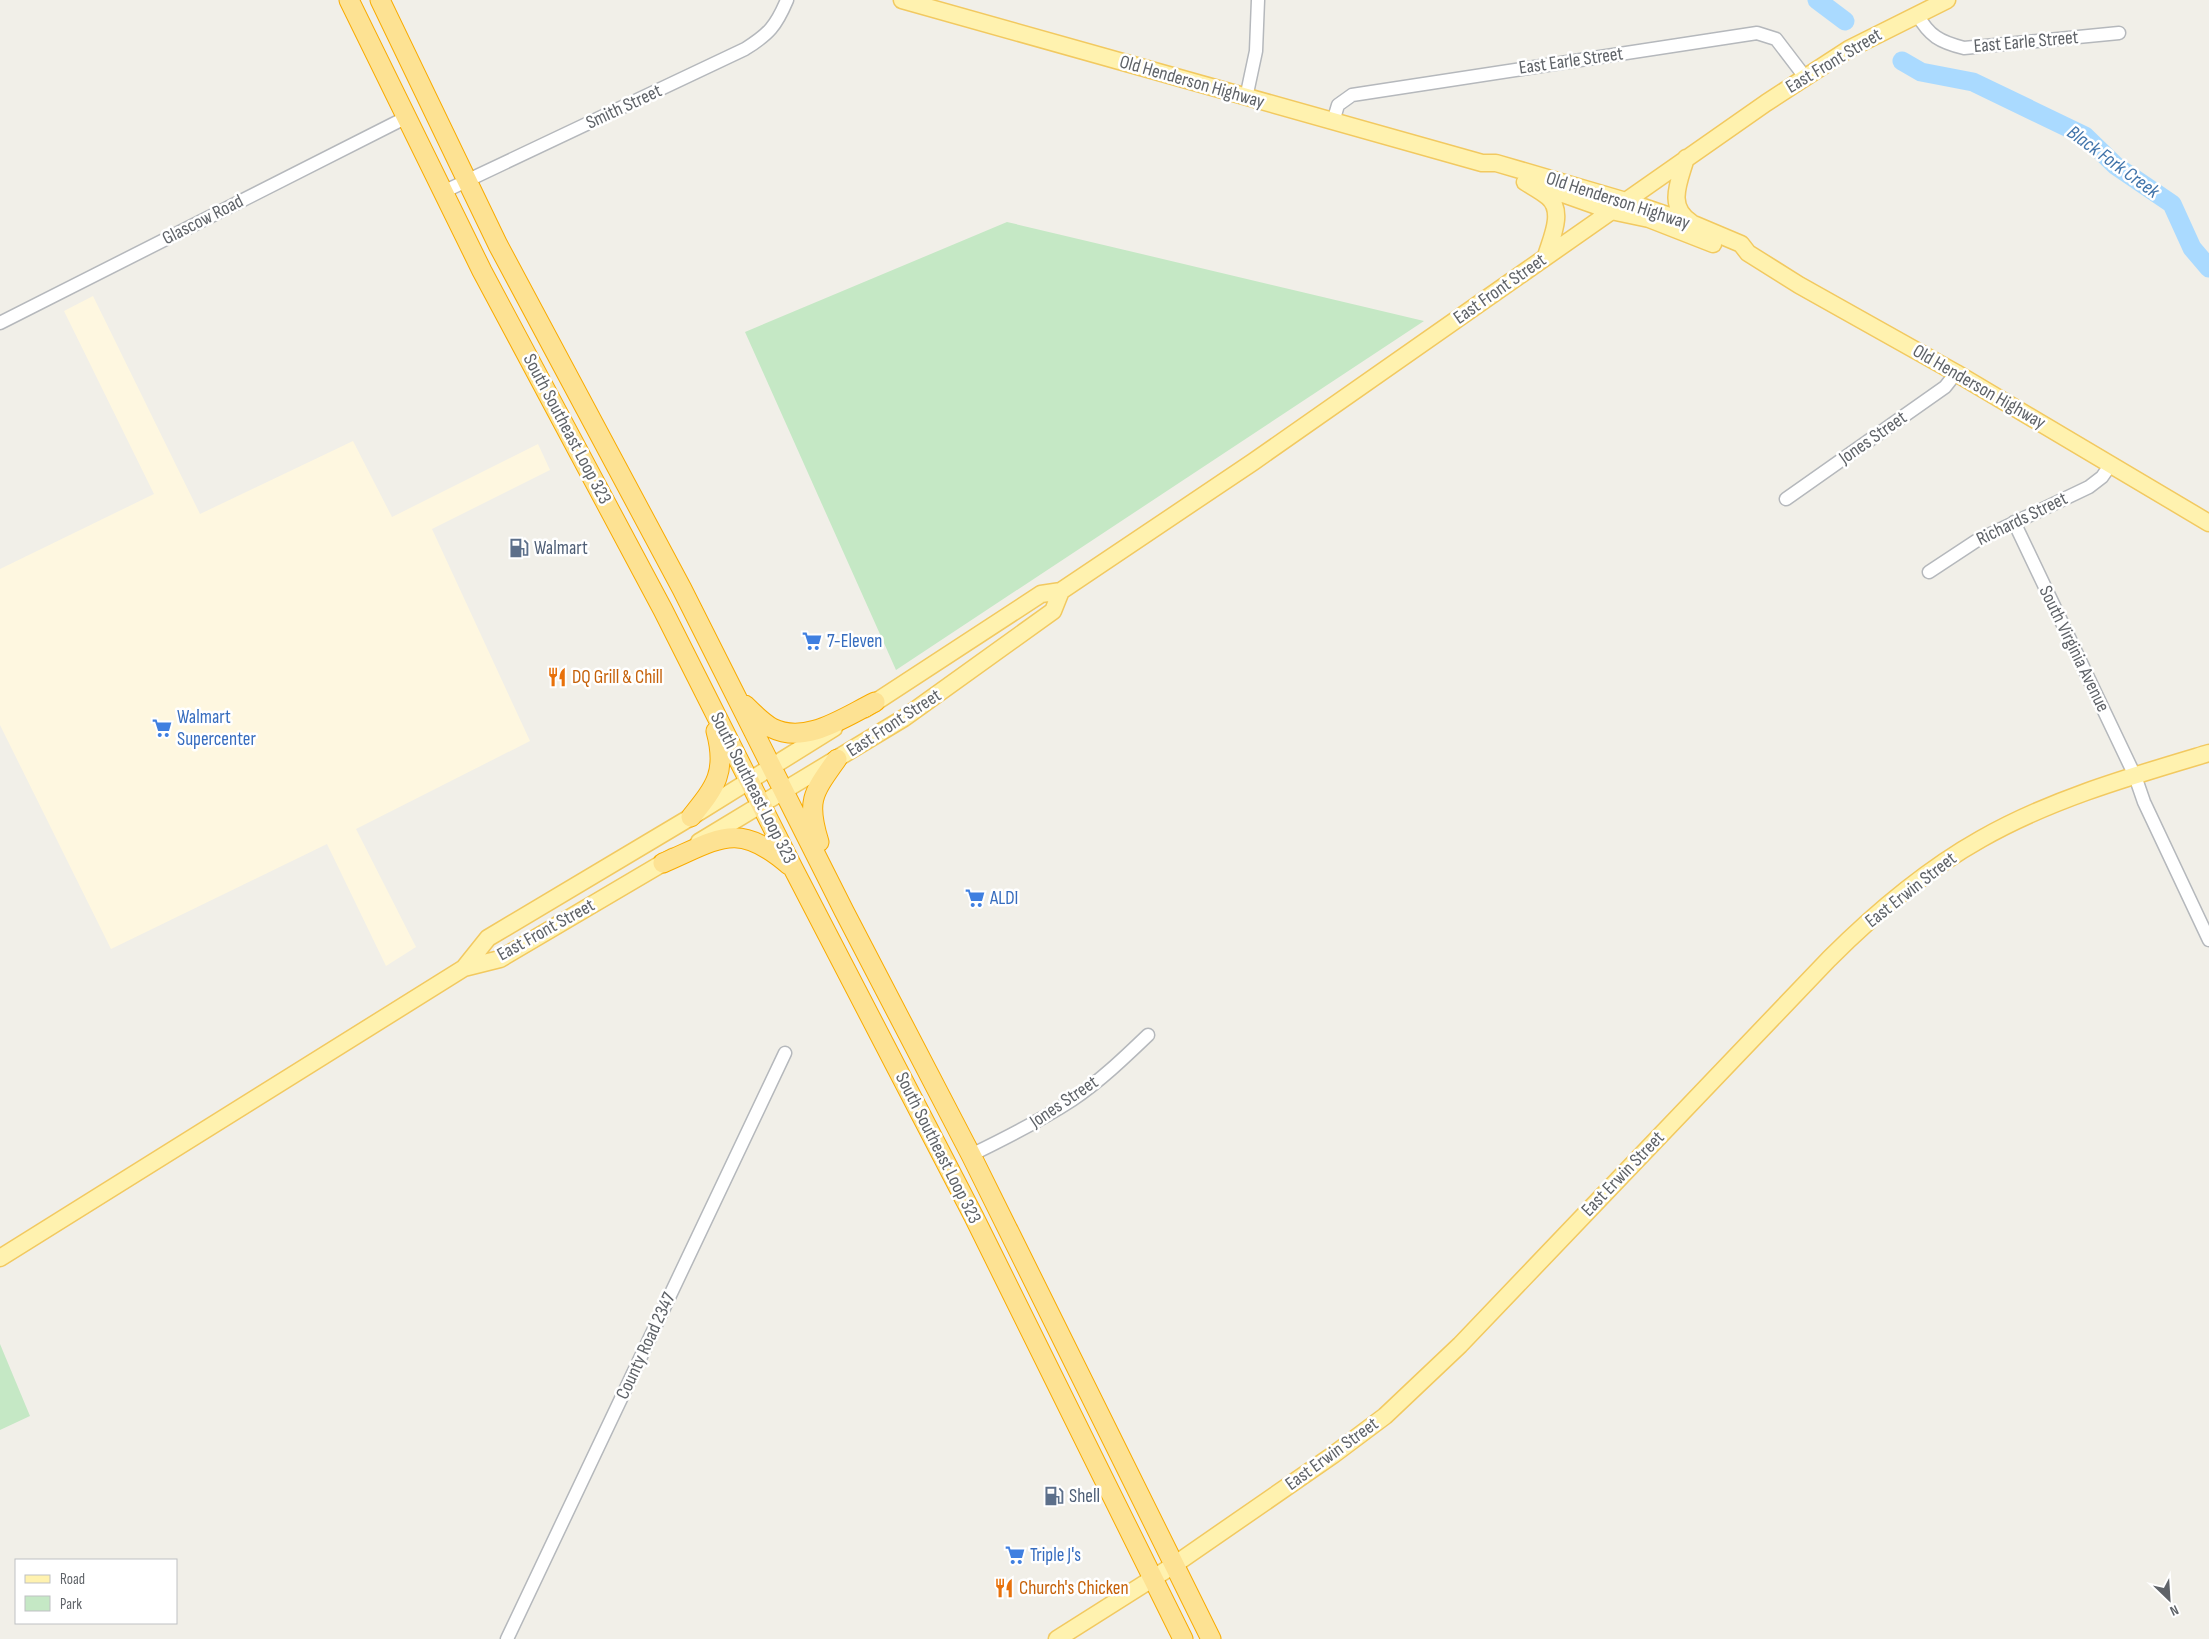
<svg xmlns="http://www.w3.org/2000/svg" width="2209" height="1639" viewBox="0 0 2209 1639" font-family="'Sofia Sans Condensed',sans-serif">
<style>
.commercial{fill:#fef7e0}
.green{fill:#c5e8c5}
.lines{fill:none;stroke-linecap:round;stroke-linejoin:round}
.river{stroke:#aadaff;stroke-width:19}
.minor-casing{stroke:#b5b8bc;stroke-width:15}
.major-casing{stroke:#f2c960;stroke-width:19}
.highway-casing{stroke:#f9ab00;stroke-width:21}
.minor{stroke:#fff;stroke-width:12}
.major{stroke:#fff2af;stroke-width:16}
.highway{stroke:#fde293;stroke-width:19}
.labels{text-anchor:middle;dominant-baseline:central;stroke-width:5;stroke-linejoin:round;paint-order:stroke}
.street-label{font-size:19px;fill:#5f6368;stroke:#fff}
.service-label{font-size:19px;fill:#4e5e75;stroke:#fff;text-anchor:start}
.shop-label{font-size:19px;fill:#366cbe;stroke:#fff;text-anchor:start}
.food-label{font-size:19px;fill:#c56008;stroke:#fff;text-anchor:start}
.water-label{font-size:20px;font-style:italic;fill:#4174aa;stroke:#fff}
</style>
<rect width="100%" height="100%" fill="#f1efe8"/>
<path class="commercial" d="M93,296L200,514L353,441L392,517L538,444L550,470L432,529L530,741L356,829L416,947L386,966L327,844L111,949L0,725V569L154,494L64,311Z"/>
<path class="green" d="M1007,222L1424,321L896,670L745,332Z
M0,1344L30,1416L0,1430Z"/>
<g class="lines">
<path class="river" d="M1817,0L1845,21
M1902,61L1921,72L1973,82L2085,136L2116,166L2172,204L2192,248L2209,268"/>
<defs>
<path id="minor" d="M1917,14C1929,36 1940,42 1964,48L2119,33
M1246,98L1256,51L1258,0
M1333,122L1338,105L1352,95L1757,33L1776,39L1805,77
M443,192L745,49C769,34 776,26 787,0
M0,323L407,117
M1786,499L1945,387L1956,373
M2014,522L2135,776L2144,802L2209,940
M1929,572L1976,541L2089,487L2102,477L2111,464
M971,1155C1006,1138 1040,1121 1072,1100C1100,1081 1124,1058 1148,1035
M507,1639L785,1053"/>
<path id="major" d="M902,0L1482,163H1496L1626,201L1696,225L1741,244L1748,253L1799,285L1956,373L2209,523
M1686,158C1679,182 1666,207 1692,223
M1525,182C1533,187 1541,191 1548,197C1565,211 1551,239 1546,256
M1549,189L1611,211L1649,219L1713,244
M865,709L1041,594L1061,591L1253,462L1766,103L1849,49L1947,0
M699,842L904,718L1053,611L1061,591
M464,968L488,938L691,817L834,728
M0,1258L464,968L500,959L673,857
M1057,1639L1174,1565L1333,1455L1385,1416L1460,1345L1829,959C1875,913 1924,871 1981,839C2051,799 2132,776 2209,753"/>
<path id="highway" d="M349,0L482,271L663,610L793,868L974,1217L1183,1639
M380,0L498,245L682,589L844,911L971,1155L1211,1639
M745,705C753,713 762,722 772,728C806,745 844,717 875,702
M691,817C716,786 727,772 716,731
M819,842C806,800 813,793 837,759
M663,863C719,839 737,820 789,865"/>
</defs>
<use href="#minor" class="minor-casing"/>
<use href="#major" class="major-casing"/>
<use href="#highway" class="highway-casing"/>
<use href="#minor" class="minor"/>
<use href="#major" class="major"/>
<use href="#highway" class="highway"/>
</g>
<defs>
<symbol id="fuel-bare" viewBox="-9 -9 18 18"><path d="M-5.5-6h7V0h2V4h1.3V-2.5L3-4.5l.8-.8L6-3V5H2.5V1h-1V6h-7ZM-4.2-4.7v3.2H.2V-4.7Z" fill="#5c6f8a" stroke="#fff" stroke-width="2.5" paint-order="stroke"/></symbol>
<symbol id="supermarket-bare" viewBox="-9 -9 18 18"><path d="M-6-5.5h2.5l.6 2H6L4.5 2H-2.5L-4.4-4H-6ZM-1.5 3.2a1.3 1.3 0 1 0 .1 0ZM3 3.2a1.3 1.3 0 1 0 .1 0Z" fill="#3f7fe0" stroke="#fff" stroke-width="2.5" paint-order="stroke"/></symbol>
<symbol id="restaurant-bare" viewBox="-9 -9 18 18"><path d="M-5-6h1v4h1v-4h1v4h1v-4h1v5L-1.5 .5V6h-2V.5L-5-1ZM5-6V6H3V1.5H1.5Q1.5-4 5-6Z" fill="#e8710a" stroke="#fff" stroke-width="2.5" paint-order="stroke"/></symbol>
</defs>
<g fill-rule="evenodd">
<use href="#fuel-bare" x="505" y="534" width="28" height="28"/>
<use href="#supermarket-bare" x="798" y="627" width="28" height="28"/>
<use href="#restaurant-bare" x="543" y="663" width="28" height="28"/>
<use href="#supermarket-bare" x="148" y="714" width="28" height="28"/>
<use href="#supermarket-bare" x="961" y="884" width="28" height="28"/>
<use href="#fuel-bare" x="1040" y="1482" width="28" height="28"/>
<use href="#supermarket-bare" x="1001" y="1541" width="28" height="28"/>
<use href="#restaurant-bare" x="990" y="1574" width="28" height="28"/>
</g>
<g class="labels">
<g class="street-label">
<text transform="translate(2026 42) rotate(-5)">East Earle Street</text>
<text transform="translate(1571 61) rotate(-8)">East Earle Street</text>
<text transform="translate(1834 61) rotate(-31)">East Front Street</text>
<text transform="translate(1192 82) rotate(16)">Old Henderson Highway</text>
<text transform="translate(624 107) rotate(-25)">Smith Street</text>
<text transform="translate(1618 201) rotate(18)">Old Henderson Highway</text>
<text transform="translate(203 220) rotate(-27)">Glascow Road</text>
<text transform="translate(1500 289) rotate(-35)">East Front Street</text>
<text transform="translate(1979 387) rotate(30)">Old Henderson Highway</text>
<text transform="translate(567 429) rotate(62)">South Southeast Loop 323</text>
<text transform="translate(1873 438) rotate(-35)">Jones Street</text>
<text transform="translate(2022 519) rotate(-26)">Richards Street</text>
<text transform="translate(2074 649) rotate(64)">South Virginia Avenue</text>
<text transform="translate(894 723) rotate(-33)">East Front Street</text>
<text transform="translate(753 788) rotate(63)">South Southeast Loop 323</text>
<text transform="translate(1911 890) rotate(-38)">East Erwin Street</text>
<text transform="translate(546 930) rotate(-29)">East Front Street</text>
<text transform="translate(1064 1102) rotate(-34)">Jones Street</text>
<text transform="translate(938 1148) rotate(63)">South Southeast Loop 323</text>
<text transform="translate(1623 1174) rotate(-46)">East Erwin Street</text>
<text transform="translate(646 1346) rotate(-65)">County Road 2347</text>
<text transform="translate(1332 1454) rotate(-36)">East Erwin Street</text>
</g>
<g class="service-label">
<text x="534" y="548">Walmart</text>
<text x="1069" y="1496">Shell</text>
</g>
<g class="shop-label">
<text x="827" y="641">7-Eleven</text>
<text x="177" y="717">Walmart<tspan x="177" dy="22">Supercenter</tspan></text>
<text x="990" y="898">ALDI</text>
<text x="1030" y="1555">Triple J's</text>
</g>
<g class="food-label">
<text x="572" y="677">DQ Grill &amp; Chill</text>
<text x="1019" y="1588">Church's Chicken</text>
</g>
<g class="water-label">
<text transform="translate(2113 162) rotate(36)">Black Fork Creek</text>
</g>
</g>
<rect x="15" y="1559" width="162" height="65" fill="#ffffff" stroke="#bfc1c3"/>
<rect x="25" y="1575" width="25" height="8" fill="#fff2af" stroke="#bfc1c3"/>
<text x="60" y="1584" font-size="15" fill="#5f6368">Road</text>
<rect x="25" y="1596" width="25" height="15" fill="#c5e8c5" stroke="#bfc1c3"/>
<text x="60" y="1609" font-size="15" fill="#5f6368">Park</text>
<g transform="translate(2169 1599) rotate(155)" stroke="#ffffff" stroke-width="4" paint-order="stroke">
<path d="M0-4L9 19L0 12L-9 19Z" fill="#5f6368"/>
<text y="-8" font-size="14" font-weight="bold" text-anchor="middle" fill="#5f6368">N</text>
</g>
</svg>
